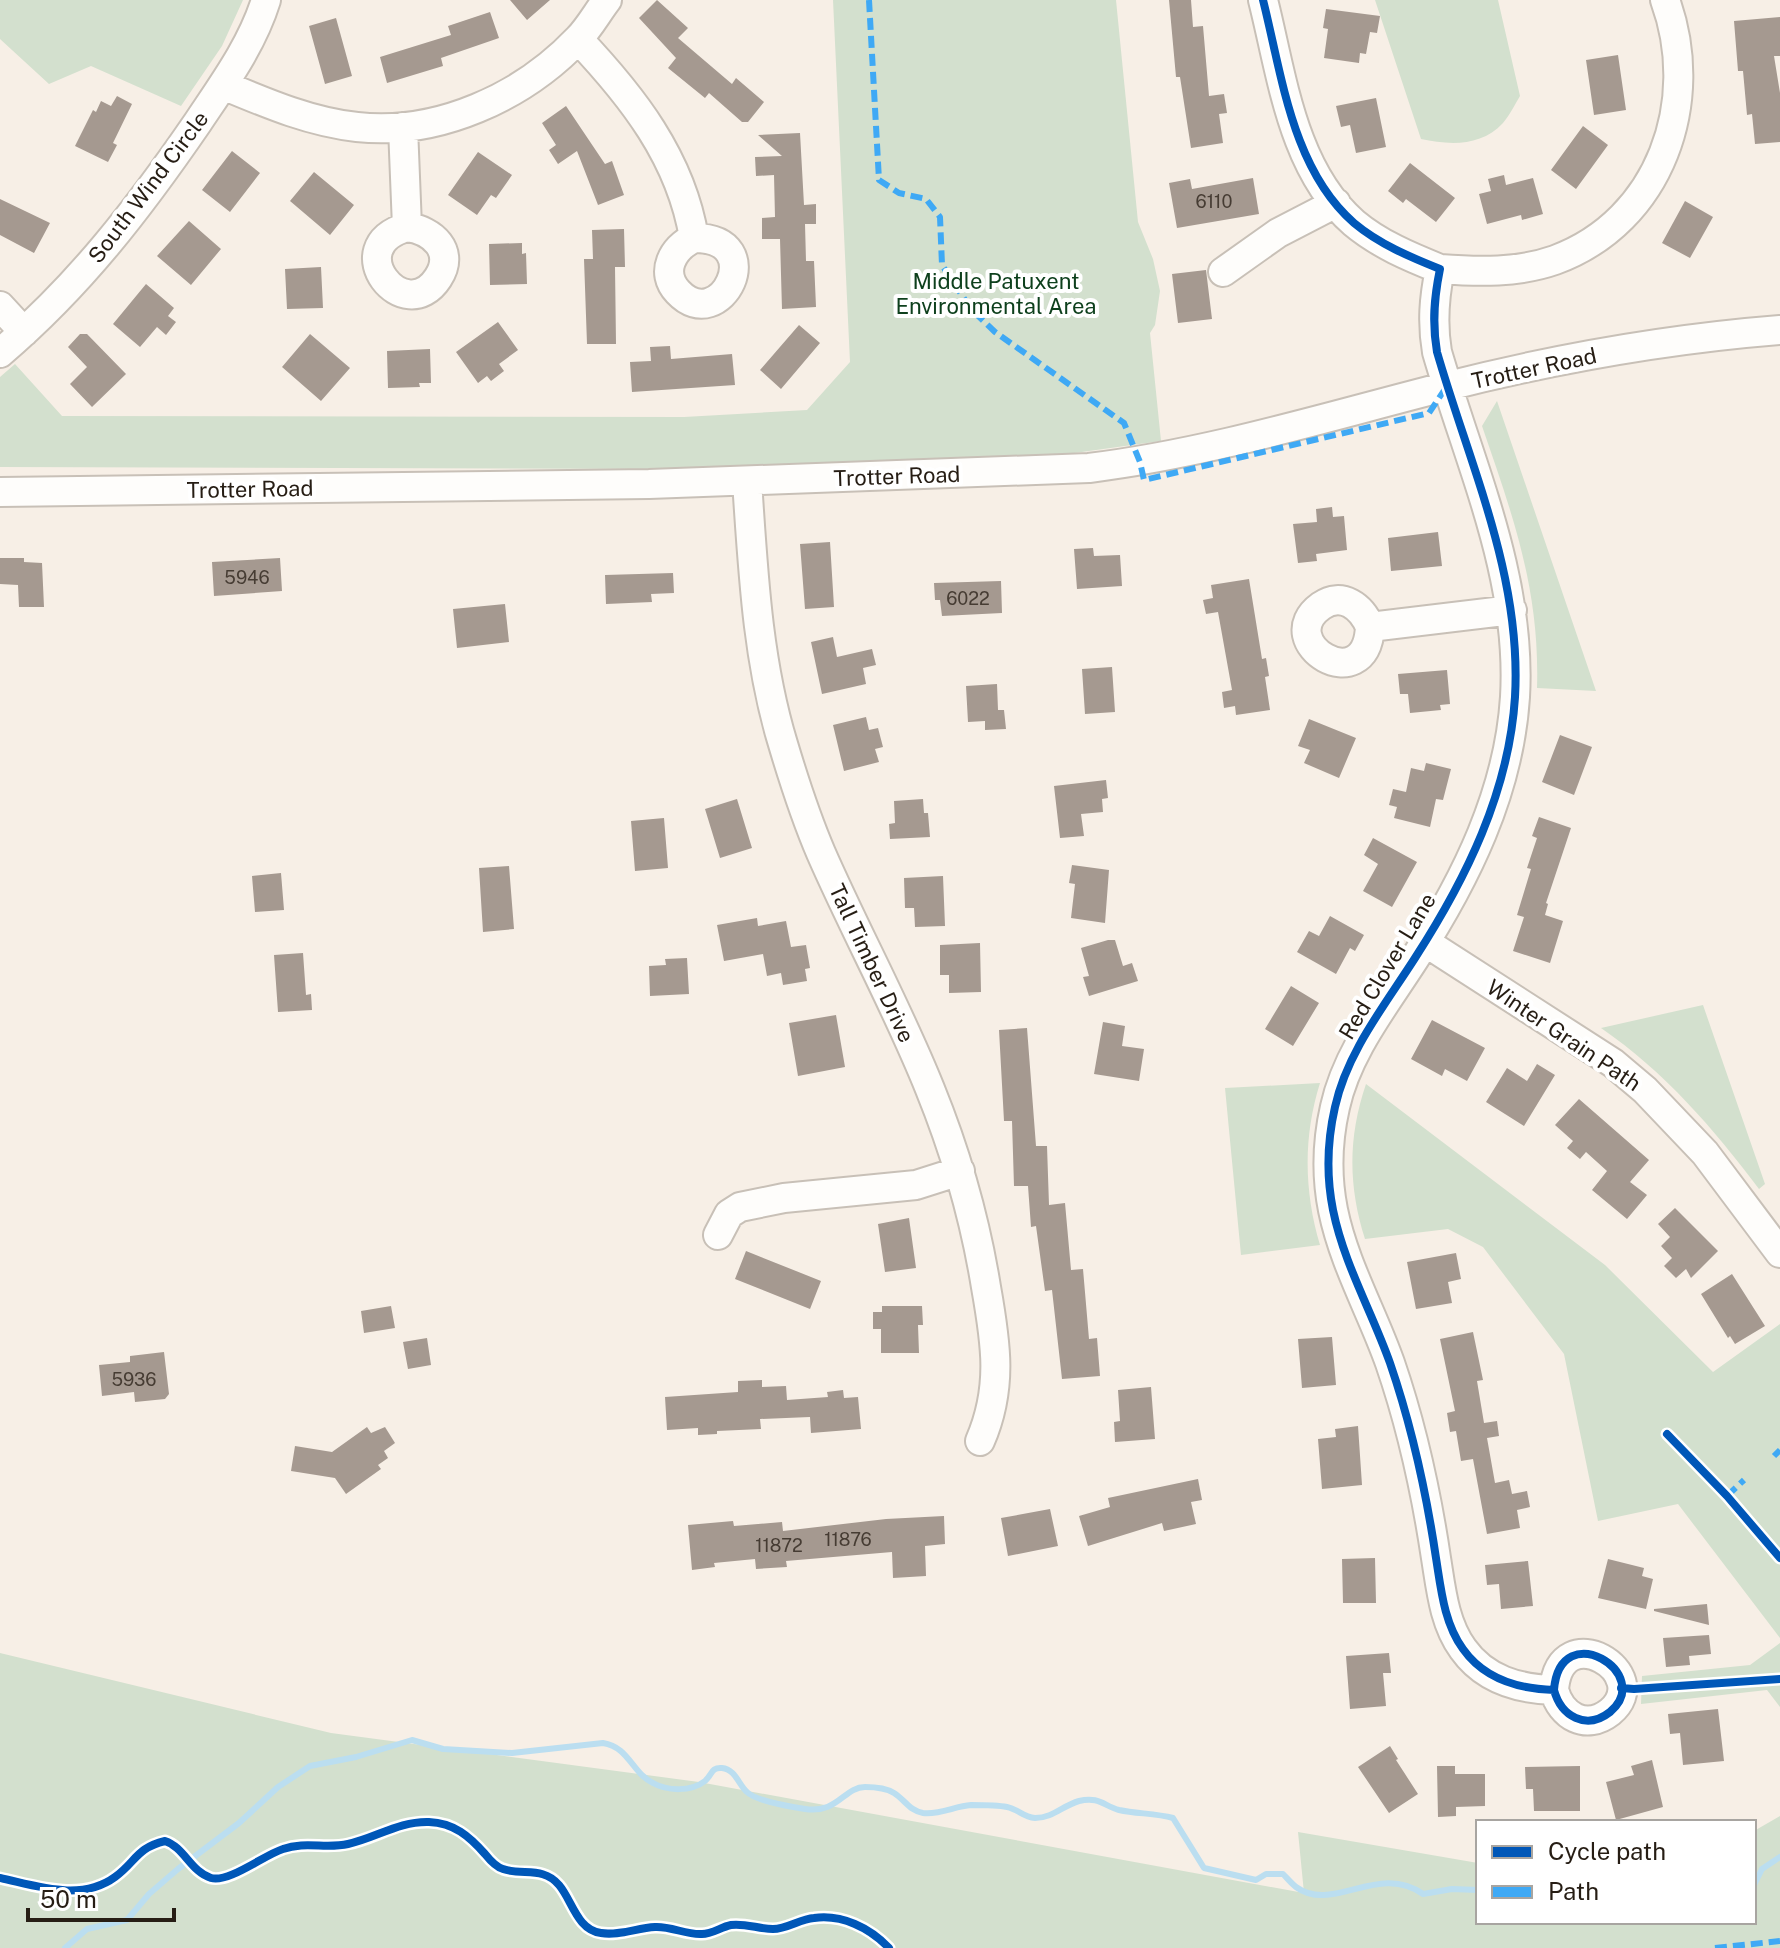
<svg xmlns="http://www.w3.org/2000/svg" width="1780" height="1948" viewBox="0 0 1780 1948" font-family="'Public Sans',sans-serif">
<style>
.green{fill:#d3e0ce}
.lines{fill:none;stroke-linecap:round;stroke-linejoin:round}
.stream{stroke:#bbdef0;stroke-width:6}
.building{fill:#a59990}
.minor-casing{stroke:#c8c0b7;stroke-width:32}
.minor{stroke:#fefdfb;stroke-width:28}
.quiet{stroke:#3fa9f5;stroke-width:6;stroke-dasharray:12 6;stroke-linecap:butt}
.cycleway-casing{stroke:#fff;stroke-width:13}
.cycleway{stroke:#0057b8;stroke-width:8}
.labels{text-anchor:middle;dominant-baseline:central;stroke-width:8;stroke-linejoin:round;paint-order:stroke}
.number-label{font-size:18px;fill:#463c33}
.street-label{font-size:22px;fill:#261d14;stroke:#fff}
.park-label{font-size:22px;fill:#0e401d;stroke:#fff}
</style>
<rect width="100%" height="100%" fill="#f7efe6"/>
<path class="green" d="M0,0H243L222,46L181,106L91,66L49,84L0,39Z
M833,0H1116L1138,222L1153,259L1160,291L1155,325L1150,333L1161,441L1060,455L687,469L0,467V377L15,364L62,416L684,417L807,410L850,362Z
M1375,0H1498L1520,96C1515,104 1510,115 1503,123C1481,147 1449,145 1421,139Z
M1497,401L1596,691L1537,688C1540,590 1513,516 1482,426Z
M1703,1005L1765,1184L1759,1189C1713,1128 1665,1072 1601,1028Z
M1320,1083C1303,1137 1304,1191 1320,1245L1241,1255L1225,1088Z
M1366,1084L1605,1265L1713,1372L1780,1324V1638L1678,1504L1598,1521L1564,1354L1483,1247L1448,1229L1365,1239C1348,1186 1348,1137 1366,1084Z
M1780,1643V1707L1767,1690L1641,1704L1642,1676L1750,1665Z
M0,1653L331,1733L699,1782L1304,1893L1298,1832L1478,1863V1922H1754V1831L1780,1816V1948H0Z"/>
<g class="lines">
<path class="stream" d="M1754,1885L1762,1869L1780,1857
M65,1948L87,1929L127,1920L149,1894L178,1869L239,1823L278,1787L310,1766L356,1757L412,1740L443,1749L512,1753L603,1743C629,1747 632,1773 653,1783C667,1791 691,1792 705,1781C712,1775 711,1767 722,1768C735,1769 739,1785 747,1792C756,1801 792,1807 805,1809C838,1814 844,1787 865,1787C874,1787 886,1788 894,1793C905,1800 910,1811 923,1813C940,1815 955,1806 971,1805C981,1805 997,1805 1007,1807C1018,1809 1023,1817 1035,1818C1053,1818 1062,1806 1079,1801C1099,1796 1104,1806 1119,1810C1137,1814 1155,1813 1173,1818L1204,1868L1256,1880L1266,1874H1283C1287,1878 1292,1884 1296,1887C1333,1914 1378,1862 1423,1894L1452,1889L1478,1890"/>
</g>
<path class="building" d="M510,0H550L527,20Z
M657,0L688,28L678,38L732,84L736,78L764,102L748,122H742L709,93L705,98L668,68L676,58L639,18Z
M1169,0H1191L1193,27L1203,26L1209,96L1224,94L1227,113L1219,114L1223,143L1191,148L1180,77H1176Z
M1326,9L1380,16L1377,33L1370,32L1366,54L1360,53L1359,63L1324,58L1328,29L1323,28Z
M490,12L499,38L441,58L443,66L387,83L380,57L451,35L448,26Z
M1780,17V56H1774L1780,93V142L1755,144L1752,114L1747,115L1743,71H1738L1734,21Z
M336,18L352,76L325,84L309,26Z
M1618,55L1626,110L1594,115L1586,60Z
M117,96L132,104L113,143L117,145L108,162L75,146L93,110L96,112L101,101L111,106Z
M1376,98L1386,147L1356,153L1350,125L1341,127L1336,106Z
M566,106L605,164L612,161L624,195L598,205L577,151L558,164L549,150L556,145L542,123Z
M1583,126L1608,145L1576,189L1551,170Z
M800,133L804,205L816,204V224H805L806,261H814L816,307L782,309L780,239H762V218L775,217L774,175L756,176L755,157L782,156L758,135Z
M232,151L260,173L230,212L202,190Z
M478,152L512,175L496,198L491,195L477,215L448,195Z
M1410,163L1455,198L1436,222L1406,199L1403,203L1388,191Z
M314,172L354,205L330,235L290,201Z
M1504,175L1506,185L1533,178L1543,214L1522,220L1521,215L1487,224L1479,194L1491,191L1488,179Z
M1253,178L1259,214L1177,228L1169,183L1190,179L1192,189Z
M0,199L50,223L34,253L0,235Z
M1685,201L1713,217L1690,258L1662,243Z
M189,221L221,249L191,285L157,256Z
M624,229L625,267H615L616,344H587L584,259H593L592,230Z
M522,243V254L526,253L527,284L490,285L489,244Z
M321,267L323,308L287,309L285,269Z
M1206,270L1212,319L1178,323L1172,274Z
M146,284L174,308L168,316L176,322L166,335L157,327L140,347L113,324Z
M498,322L518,350L499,364L504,371L491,381L487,376L478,383L456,352Z
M799,325L820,343L781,389L760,370Z
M80,334H87L126,374L92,407L70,384L87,367L68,347Z
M310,334L350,368L321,401L282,367Z
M670,346L671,359L732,354L735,385L632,392L630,362L651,361L650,347Z
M430,349L431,383H419L420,387L388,388L387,351Z
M1332,507L1333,517L1344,516L1347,550L1316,554L1317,561L1298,563L1293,524L1317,522L1316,509Z
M1438,532L1442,566L1391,571L1388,538Z
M830,542L834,607L805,609L800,544Z
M1093,548L1094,556L1120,555L1122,586L1077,589L1074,549Z
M0,558H24V562L42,563L44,607H19L18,585L0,584Z
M280,558L282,591L214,596L212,562Z
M673,573L674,593L651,594L652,602L606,604L605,575Z
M1249,579L1262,659L1266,658L1269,676L1265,677L1270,710L1236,715L1235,706L1224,708L1222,692L1232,690L1218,612L1206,614L1203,600L1213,598L1211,585Z
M1001,581L1002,613L942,616L940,600H935L934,583Z
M505,604L509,642L457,648L453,609Z
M833,637L837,657L872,649L876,665L863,668L866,684L822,694L811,642Z
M1112,667L1115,712L1085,714L1082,669Z
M1447,670L1450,704L1440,705L1441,710L1410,713L1408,694H1400L1398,674Z
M997,684L998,710H1004L1006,729L985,730V721L968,722L966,686Z
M866,717L869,730L878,728L883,747L875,749L879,762L844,771L833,725Z
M1309,719L1356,738L1339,778L1304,763L1310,750L1298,746Z
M1560,735L1592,747L1574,795L1542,782Z
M1426,763L1451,769L1443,800L1436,799L1430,827L1394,818L1397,807L1389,805L1393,789L1406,792L1411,768L1424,771Z
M1106,780L1108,798L1102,799L1103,812L1081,814L1084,836L1060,838L1054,786Z
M737,799L752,848L720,858L705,809Z
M923,799L924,813H928L930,837L890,839L889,824L895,823L894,801Z
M1539,817L1571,828L1546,903L1548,904L1545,915L1563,921L1550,963L1513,951L1524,917L1517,915L1531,869L1527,868L1537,838L1532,836Z
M664,818L668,868L635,871L631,821Z
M1373,838L1417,862L1392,907L1363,891L1378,864L1364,855Z
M1072,865L1109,870L1105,923L1071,918L1075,884L1069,883Z
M509,866L514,929L483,932L479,868Z
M281,873L284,910L255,912L252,876Z
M943,876L945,926L915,927L914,908H905L904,878Z
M1330,916L1364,935L1355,951L1350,948L1336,974L1297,952L1309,931L1319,936Z
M757,918L758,926L786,921L791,947L806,945L810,968L805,969L807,981L783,985L781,973L767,976L763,954L724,961L717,925Z
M1108,940H1115L1123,966L1132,963L1138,981L1089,996L1083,977L1089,976L1081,948Z
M980,943L981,992L949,993V975H940V945Z
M303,953L306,995L311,994L312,1010L278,1012L274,955Z
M687,958L689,994L650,996L649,966L666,965L665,959Z
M1291,986L1319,1003L1293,1046L1265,1029Z
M836,1015L845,1067L798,1076L789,1023Z
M1432,1020L1485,1048L1467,1081L1445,1069L1442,1076L1411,1059Z
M1103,1022L1125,1026L1122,1046L1144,1049L1139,1081L1094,1074Z
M1027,1028L1036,1146H1047L1049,1205L1065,1203L1071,1270L1083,1269L1089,1339L1097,1338L1100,1376L1062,1379L1052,1290L1045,1291L1036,1226L1031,1227L1028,1186H1014L1012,1121H1004L999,1030Z
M1537,1064L1555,1075L1524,1126L1486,1102L1507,1068L1527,1081Z
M1579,1099L1649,1160L1630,1182L1647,1195L1627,1219L1592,1190L1607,1171L1586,1152L1580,1159L1567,1148L1573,1141L1555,1125Z
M1675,1208L1718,1251L1691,1278L1686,1269L1676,1278L1664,1266L1672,1258L1661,1246L1670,1237L1658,1224Z
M909,1218L916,1268L885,1272L878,1224Z
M746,1251L821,1281L810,1309L735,1279Z
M1456,1253L1461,1279L1448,1282L1452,1303L1416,1309L1407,1262Z
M1732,1274L1765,1326L1735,1344L1730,1336L1728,1338L1701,1294Z
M391,1306L395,1328L364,1333L361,1311Z
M882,1306H922L923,1325H918L919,1353H881V1329H873V1312H882Z
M1473,1332L1483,1380L1477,1381L1484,1423L1497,1421L1499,1436L1487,1438L1495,1483L1509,1480L1512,1494L1527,1491L1530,1507L1517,1510L1520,1528L1487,1534L1473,1459L1461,1461L1456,1431L1450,1432L1447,1413L1455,1411L1440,1339Z
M1332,1337L1336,1385L1302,1388L1298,1339Z
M427,1338L431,1365L408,1369L403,1342Z
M164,1352L169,1394L165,1399L135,1402L134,1392L102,1396L99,1365L130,1362V1356Z
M762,1380V1387L786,1386L787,1400L828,1397L827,1392L843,1390L844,1398L858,1397L861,1429L811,1433L810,1417L760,1419L761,1429L717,1431V1434L698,1435V1428L667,1430L665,1397L738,1392V1381Z
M1151,1387L1155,1439L1115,1442L1114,1422L1120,1421L1118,1390Z
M1358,1426L1362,1485L1322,1489L1318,1439L1336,1437L1335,1429Z
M367,1427L371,1433L385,1427L395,1443L384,1451L388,1458L378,1465L381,1469L346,1494L335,1478L291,1471L295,1446L332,1452Z
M1198,1479L1202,1500L1191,1502L1196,1524L1164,1531L1162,1523L1088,1546L1079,1516L1110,1507L1108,1498Z
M1050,1509L1058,1546L1008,1556L1001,1518Z
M944,1516L945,1544L925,1546L926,1576L893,1578L892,1552L786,1561L787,1567L756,1569L755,1559L714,1563L715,1567L692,1570L688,1525L733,1521L734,1526L782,1522L783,1531L886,1519Z
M1375,1558L1376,1603H1343L1342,1559Z
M1608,1559L1644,1568L1642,1576L1653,1579L1646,1609L1598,1598Z
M1528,1561L1533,1606L1501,1609L1499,1584L1487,1585L1485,1565Z
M1707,1604L1709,1625L1654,1611V1609Z
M1709,1635L1711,1654L1689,1656L1690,1665L1666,1667L1663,1638Z
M1389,1653L1391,1673H1383L1386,1706L1350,1709L1346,1656Z
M1718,1709L1724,1761L1683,1765L1680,1733L1670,1734L1668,1714Z
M1390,1746L1398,1759L1396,1760L1418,1794L1389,1813L1358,1767Z
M1652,1760L1663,1807L1616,1820L1606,1782L1634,1775L1631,1766Z
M1437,1766H1455V1774H1485V1806L1456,1807V1816L1438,1817Z
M1580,1766V1811H1534L1533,1789H1526L1525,1767Z"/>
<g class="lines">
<defs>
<path id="minor" d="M1263,0C1282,75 1292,169 1354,223C1379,244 1410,257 1440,269C1434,298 1432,323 1437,352C1470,466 1522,576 1515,697C1509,792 1466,879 1415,958C1385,1005 1347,1052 1335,1107C1327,1142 1326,1175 1333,1210C1344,1264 1372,1312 1390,1363C1412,1427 1426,1491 1436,1558C1441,1589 1444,1623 1463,1649C1485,1680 1519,1689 1554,1690C1561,1716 1586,1731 1610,1712C1656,1674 1560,1615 1554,1690
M578,39C632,96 681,158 694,238C771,238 720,337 678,292C659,272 673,248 694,238
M223,85C266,103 310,122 357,127C438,136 523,97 578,39C589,28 597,13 607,0
M403,127L407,227C432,230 456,251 438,278C405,329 338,247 407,227
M1440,269C1479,272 1518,273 1555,260C1661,221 1702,101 1665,0
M1223,272L1278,233L1336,203
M0,306L24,332
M0,353C80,285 139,208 198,122C224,83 252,45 266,0
M747,481C753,569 757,659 783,744C794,781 806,818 821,853C856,933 898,1009 930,1089C956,1153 975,1219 986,1287C996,1343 1003,1388 980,1441
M0,492L649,484L1089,468C1210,453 1326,417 1444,387C1554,359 1667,339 1780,330
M1370,627C1362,607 1342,591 1321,606C1271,642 1366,701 1370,627L1512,610
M1425,942L1613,1063L1645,1090L1705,1153L1780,1253
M718,1235L729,1214L740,1207L784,1198L916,1185L960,1171"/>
</defs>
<use href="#minor" class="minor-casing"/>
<use href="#minor" class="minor"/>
<path class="quiet" d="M869,0L879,180L899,193L926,199L940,217L942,265L971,309L995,332L1124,423L1140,462L1144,480L1429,413L1447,386
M1774,1456L1780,1450
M1727,1496L1744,1480
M1715,1948L1780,1941"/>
<defs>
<path id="cycleway" d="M1263,0C1282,75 1292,169 1354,223C1379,244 1410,257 1440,269C1434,298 1432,323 1437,352C1470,466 1522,576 1515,697C1509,792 1466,879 1415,958C1385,1005 1347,1052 1335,1107C1327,1142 1326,1175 1333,1210C1344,1264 1372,1312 1390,1363C1412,1427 1426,1491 1436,1558C1441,1589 1444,1623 1463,1649C1485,1680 1519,1689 1554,1690C1561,1716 1586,1731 1610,1712C1656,1674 1560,1615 1554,1690
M1667,1434L1727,1496L1780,1558
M1621,1688L1634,1689L1780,1679
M0,1878C37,1886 81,1902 115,1877C136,1862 136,1848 165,1841C184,1847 191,1872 211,1878C229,1883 264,1855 283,1849C305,1841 326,1849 348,1844C376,1838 399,1821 429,1822C454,1823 469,1836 485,1854C489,1859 496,1867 503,1869C523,1876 543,1866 559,1885C572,1900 577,1930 601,1933C618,1936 637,1928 655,1927C671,1926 686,1935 702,1934C712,1934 721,1927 731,1925C745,1923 759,1929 773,1929C787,1929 800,1919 814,1918C842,1914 870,1928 889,1948"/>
</defs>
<use href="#cycleway" class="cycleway-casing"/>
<use href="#cycleway" class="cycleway"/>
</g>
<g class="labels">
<g class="number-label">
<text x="1214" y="201">6110</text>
<text x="247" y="577">5946</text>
<text x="968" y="598">6022</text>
<text x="134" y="1379">5936</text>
<text x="848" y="1539">11876</text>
<text x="779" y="1545">11872</text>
</g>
<g class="street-label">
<text transform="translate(148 187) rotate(-53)">South Wind Circle</text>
<text transform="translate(1534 368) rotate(-12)">Trotter Road</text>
<text transform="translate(897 476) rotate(-2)">Trotter Road</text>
<text transform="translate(250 489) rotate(-1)">Trotter Road</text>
<text transform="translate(872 963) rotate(65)">Tall Timber Drive</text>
<text transform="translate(1387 966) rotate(-59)">Red Clover Lane</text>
<text transform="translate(1564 1035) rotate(34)">Winter Grain Path</text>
</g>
<g class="park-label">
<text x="996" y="281">Middle Patuxent<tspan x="996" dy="25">Environmental Area</tspan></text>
</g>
</g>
<rect x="1476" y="1820" width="280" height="104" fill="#ffffff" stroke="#a8a5a1" stroke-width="2"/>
<rect x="1492" y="1846" width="40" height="12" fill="#0057b8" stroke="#a8a5a1" stroke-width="2"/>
<text x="1548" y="1860" font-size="24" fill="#261d14">Cycle path</text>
<rect x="1492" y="1886" width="40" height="12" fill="#3fa9f5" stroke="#a8a5a1" stroke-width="2"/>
<text x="1548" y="1900" font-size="24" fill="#261d14">Path</text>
<path d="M28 1908v12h146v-12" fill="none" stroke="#261d14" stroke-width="4"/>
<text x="40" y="1908" font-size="24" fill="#261d14" stroke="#ffffff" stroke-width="6" paint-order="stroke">50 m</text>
</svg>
